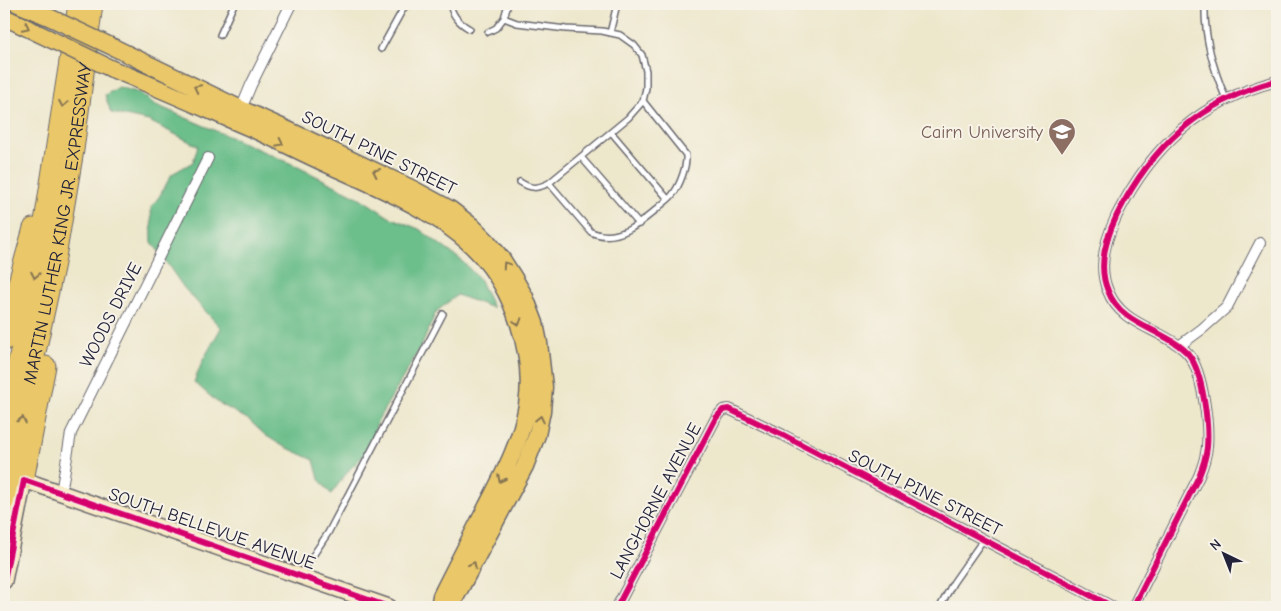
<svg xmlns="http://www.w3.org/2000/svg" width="1281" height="611" viewBox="0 0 1281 611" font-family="'Comic Neue',sans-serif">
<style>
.forest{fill:#6cbe8a;stroke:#477062}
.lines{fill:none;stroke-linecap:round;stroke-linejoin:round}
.lane-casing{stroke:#69676e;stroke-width:8}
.street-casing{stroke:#69676e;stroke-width:12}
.secondary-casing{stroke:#69676e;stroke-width:18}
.primary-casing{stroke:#69676e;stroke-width:19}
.highway-casing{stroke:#69676e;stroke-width:21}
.lane{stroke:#fff;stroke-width:5}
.street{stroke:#fff;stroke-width:10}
.secondary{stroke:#f7e9c3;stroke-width:15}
.primary{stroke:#eac769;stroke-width:16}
.highway{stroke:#eac769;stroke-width:19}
.primary-bridge-casing{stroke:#69676e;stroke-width:19;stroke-linecap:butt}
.primary-bridge{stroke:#eac769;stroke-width:16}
.cycleway-casing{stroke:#f7f3e8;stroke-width:9}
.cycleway{stroke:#d6006c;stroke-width:6}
.oneway{stroke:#867452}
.labels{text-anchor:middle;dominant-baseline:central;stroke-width:4;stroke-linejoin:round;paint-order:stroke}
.education-label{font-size:18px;fill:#785e54;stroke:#f7f3e8;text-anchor:end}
.street-label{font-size:18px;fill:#22223b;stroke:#f7f3e8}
</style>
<rect width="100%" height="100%" fill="#f7f3e8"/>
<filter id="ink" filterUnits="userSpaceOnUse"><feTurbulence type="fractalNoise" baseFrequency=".02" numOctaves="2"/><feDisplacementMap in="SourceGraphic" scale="10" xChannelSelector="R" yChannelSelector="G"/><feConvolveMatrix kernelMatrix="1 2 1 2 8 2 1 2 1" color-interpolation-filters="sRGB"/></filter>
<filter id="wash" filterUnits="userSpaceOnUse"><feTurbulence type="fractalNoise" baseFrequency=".0096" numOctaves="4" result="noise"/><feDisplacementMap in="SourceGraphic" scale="20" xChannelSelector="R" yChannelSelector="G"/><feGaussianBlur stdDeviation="1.12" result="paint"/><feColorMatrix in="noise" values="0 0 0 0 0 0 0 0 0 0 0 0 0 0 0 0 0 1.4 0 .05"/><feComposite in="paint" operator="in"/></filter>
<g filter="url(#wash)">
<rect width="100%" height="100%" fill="#ede7cc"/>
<path class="forest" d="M119,87L140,93L154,104L292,164L360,198L389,217L419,229L461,260L479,279L493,308L457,295L436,312L422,345L378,420L368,451L349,470L331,494L319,479L314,460L281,445L265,435L249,420L217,402L194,382L203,360L221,328L184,288L152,242L151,207L159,197L172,174L193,162L198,146L149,121L111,113L105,95Z"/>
</g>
<g filter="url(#ink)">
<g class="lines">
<defs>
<path id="lane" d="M450,4C452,15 460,24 470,29
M508,4L504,18L517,23L566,29L602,31L620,35L634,45L642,55L646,71V88L643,101L628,118L549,183C537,189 531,189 520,182
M1205,4C1204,38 1213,68 1226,99
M488,32L496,28L504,18
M610,33L617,4
M220,35L234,4
M381,49L403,9L408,4
M611,132L668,199
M581,157L639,224
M549,183L591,232C617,244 641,223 659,207C663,203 670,199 673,194C680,185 687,166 686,155L643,101
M300,575L328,533L443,314
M940,607L953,583L983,540"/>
<path id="street" d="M239,114L251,85L291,4
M1179,346L1202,329L1227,307L1260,243
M61,493L71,433L208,158
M617,607L716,418L723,410L729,409L783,435L1113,607
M1133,607L1199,476C1203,466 1206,457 1207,447C1209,425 1203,373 1189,355C1186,351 1182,348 1178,345C1153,327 1120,322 1108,291C1097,266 1106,238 1117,215C1152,146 1201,100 1277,81"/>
<path id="secondary" d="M4,581L24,480L389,607"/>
<path id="primary" d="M18,4L51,18
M4,17L48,38
M115,48L241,109L288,130L413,189L450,209L472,226L488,242L502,259L514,278L525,297L535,323L539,343L544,387L542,411L537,435L525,466L454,600L449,607
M112,69C156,87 199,106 243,125C272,137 300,152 329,165C377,187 442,213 478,252C513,289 535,354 527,405C521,442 503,475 486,508C471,537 456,566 441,596L439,607"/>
<g id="highway">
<path d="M4,341L17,286L33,228"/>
<path d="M4,432L38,260L78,4"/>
<path d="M24,480L46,366"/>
<path id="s1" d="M4,502L55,263L74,150L93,4"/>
</g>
</defs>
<use href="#lane" class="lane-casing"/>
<use href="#street" class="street-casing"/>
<use href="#secondary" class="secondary-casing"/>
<use href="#primary" class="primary-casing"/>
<use href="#highway" class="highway-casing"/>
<use href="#lane" class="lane"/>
<use href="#street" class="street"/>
<use href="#secondary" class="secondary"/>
<use href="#primary" class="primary"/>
<use href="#highway" class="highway"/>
<defs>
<path id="primary-bridge" d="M51,18L115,48
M48,38L112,69"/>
</defs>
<use href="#primary-bridge" class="primary-bridge-casing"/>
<use href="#primary-bridge" class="primary-bridge"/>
<defs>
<path id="cycleway" d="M4,581L24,480L389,607
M617,607L716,418L723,410L729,409L783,435L1113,607
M1133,607L1199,476C1203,466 1206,457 1207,447C1209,425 1203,373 1189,355C1186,351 1182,348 1178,345C1153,327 1120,322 1108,291C1097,266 1106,238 1117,215C1152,146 1201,100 1277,81"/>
</defs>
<use href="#cycleway" class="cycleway-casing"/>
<use href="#cycleway" class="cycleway"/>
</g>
<defs><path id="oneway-chevron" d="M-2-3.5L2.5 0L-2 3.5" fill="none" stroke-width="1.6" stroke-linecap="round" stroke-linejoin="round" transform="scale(1.25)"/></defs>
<g class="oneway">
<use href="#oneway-chevron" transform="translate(26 27) rotate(26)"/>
<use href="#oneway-chevron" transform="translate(197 88) rotate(-154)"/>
<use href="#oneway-chevron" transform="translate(63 104) rotate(99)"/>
<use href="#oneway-chevron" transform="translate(280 143) rotate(26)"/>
<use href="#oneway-chevron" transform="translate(376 172) rotate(-155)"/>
<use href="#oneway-chevron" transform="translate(506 265) rotate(-124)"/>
<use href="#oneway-chevron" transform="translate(35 275) rotate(101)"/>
<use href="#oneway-chevron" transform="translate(518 322) rotate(72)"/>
<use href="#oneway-chevron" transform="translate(540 419) rotate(-78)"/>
<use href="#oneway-chevron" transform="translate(22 420) rotate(-78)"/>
<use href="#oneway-chevron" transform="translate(501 479) rotate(117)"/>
<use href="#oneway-chevron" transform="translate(473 565) rotate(-62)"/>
</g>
</g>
<defs>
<symbol id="university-pin" viewBox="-11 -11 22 30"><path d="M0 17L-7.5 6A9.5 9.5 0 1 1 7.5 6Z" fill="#8d6e63" stroke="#f7f3e8"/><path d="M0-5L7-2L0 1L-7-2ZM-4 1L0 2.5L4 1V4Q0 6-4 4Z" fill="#fff"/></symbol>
</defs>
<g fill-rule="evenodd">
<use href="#university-pin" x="1046" y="116" width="32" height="43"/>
</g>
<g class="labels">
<g class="education-label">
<text x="1043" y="132">Cairn University</text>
</g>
<g class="street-label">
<text transform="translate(379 153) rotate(26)">SOUTH PINE STREET</text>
<text stroke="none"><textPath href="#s1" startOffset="284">MARTIN LUTHER KING JR. EXPRESSWAY</textPath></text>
<text transform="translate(111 315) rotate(-63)">WOODS DRIVE</text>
<text transform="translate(925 493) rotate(27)">SOUTH PINE STREET</text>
<text transform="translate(656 501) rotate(-62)">LANGHORNE AVENUE</text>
<text transform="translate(212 529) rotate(19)">SOUTH BELLEVUE AVENUE</text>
</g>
</g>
<rect width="1281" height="611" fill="none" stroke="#f7f3e8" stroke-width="20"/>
<g transform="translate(1224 554) rotate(317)" stroke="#f7f3e8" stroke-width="4" paint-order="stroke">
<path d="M0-4L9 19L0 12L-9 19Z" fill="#22223b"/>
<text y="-8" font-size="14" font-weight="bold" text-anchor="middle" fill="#22223b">N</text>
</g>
</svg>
